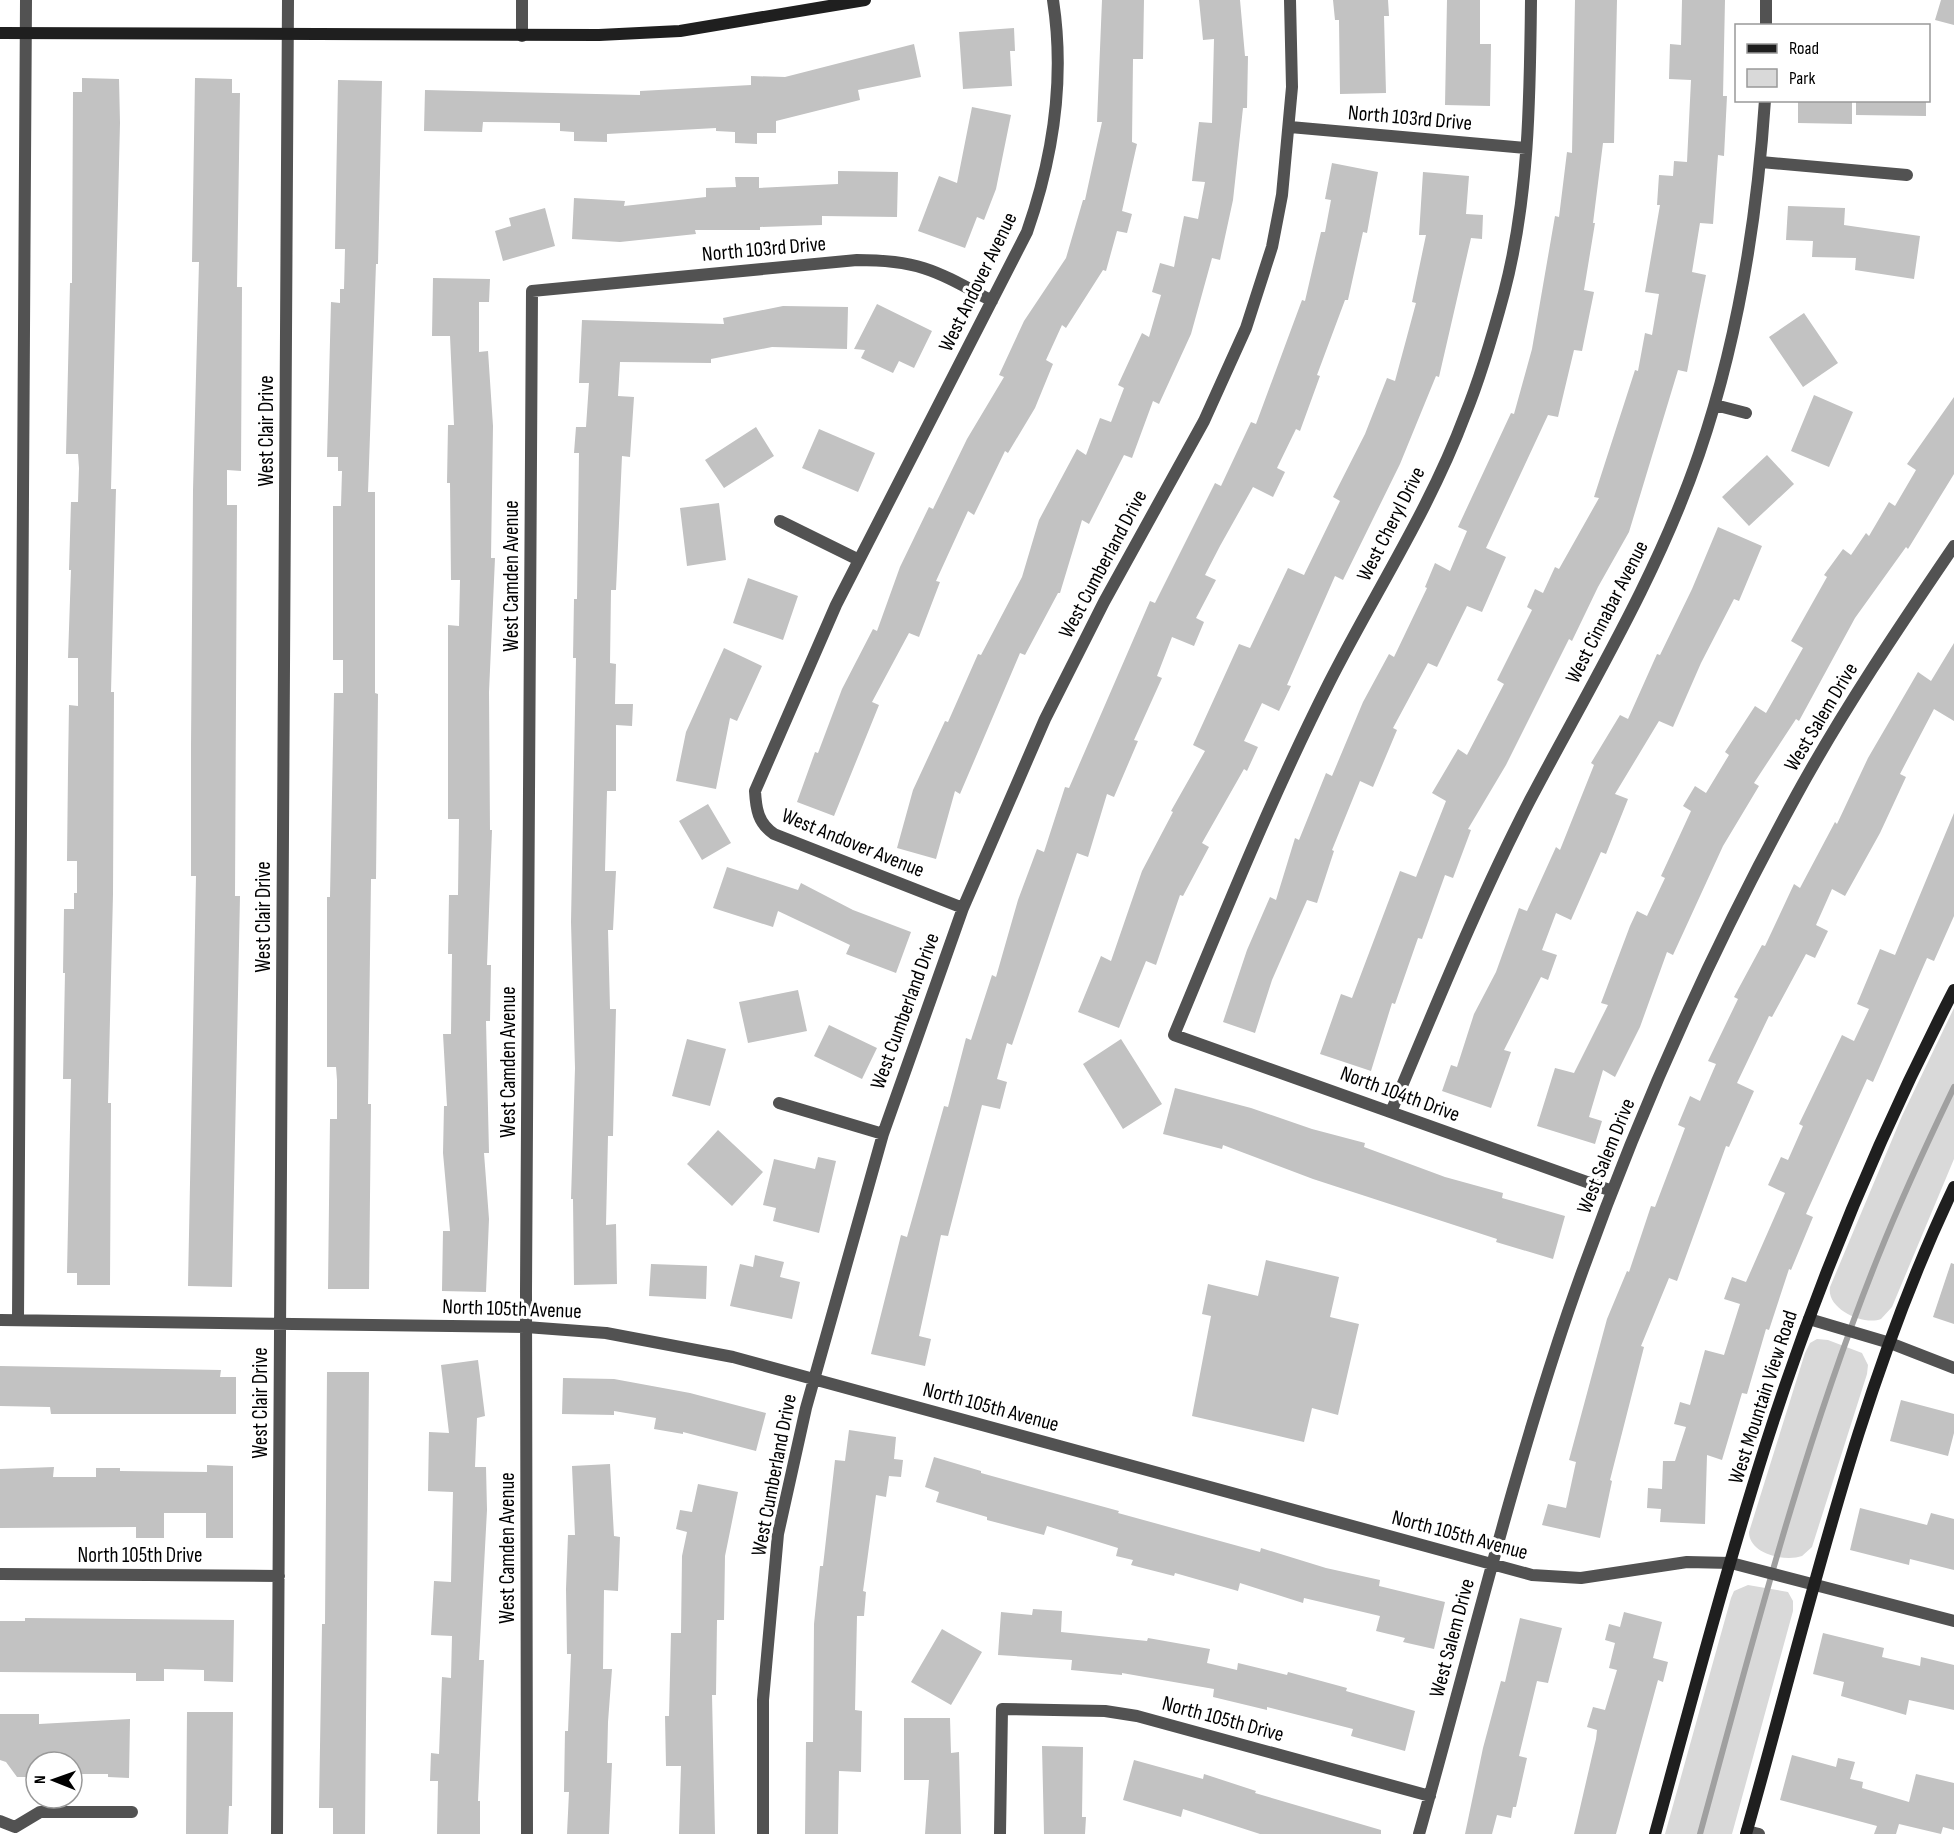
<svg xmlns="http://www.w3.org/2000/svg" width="1954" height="1834" viewBox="0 0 1954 1834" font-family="'Sofia Sans Condensed',sans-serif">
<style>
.green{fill:#d9d9d9}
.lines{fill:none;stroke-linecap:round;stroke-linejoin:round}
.stream{stroke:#a0a0a0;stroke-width:6}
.building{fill:#c2c2c2}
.street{stroke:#525252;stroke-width:12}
.secondary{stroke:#1f1f1f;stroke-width:12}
.labels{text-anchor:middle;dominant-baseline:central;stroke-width:6;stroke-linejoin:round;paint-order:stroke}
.street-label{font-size:21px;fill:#000;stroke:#fff}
</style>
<rect width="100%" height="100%" fill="#fff"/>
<path class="green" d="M1954,1008V1159L1892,1307L1881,1319C1864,1326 1826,1309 1830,1287L1902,1116Z
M1817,1339L1828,1340L1862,1353L1868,1365L1867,1374L1812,1547L1802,1556C1785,1562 1749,1554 1749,1532L1805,1353L1810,1343Z
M1748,1585L1788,1592L1793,1601V1611L1732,1834H1665L1731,1598L1734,1591Z"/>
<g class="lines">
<path class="stream" d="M1700,1834C1753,1640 1803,1444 1878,1257C1901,1199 1927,1143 1954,1087"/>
</g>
<path class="building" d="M1102,0H1144L1143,59H1133L1132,142L1137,144L1122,211L1132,214L1127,233L1117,231L1106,271L1103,270L1066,328L1062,325L1046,360L1053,364L1035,408L1008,453L1005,451L974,515L968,511L936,581L940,582L919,637L909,633L872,702L879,705L834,816L797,802L815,752L818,753L842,689L873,629L877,631L900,567L929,507L933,509L967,439L1004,377L999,375L1024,321L1066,258L1083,200H1085L1102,122H1097Z
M1199,0H1240L1245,56H1248L1247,108H1243L1233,200L1220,260L1212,258L1191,334L1159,404L1153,401L1132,458L1124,455L1089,524L1082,520L1060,593H1058L1025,655L1020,653L960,794L955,791L936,859L897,848L913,790L945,721L948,722L978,654L981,655L1022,577L1039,520L1077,449L1086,455L1100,418L1111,422L1124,388L1118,385L1142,333L1149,337L1161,295L1152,292L1160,263L1174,267L1184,216L1198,219L1205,182L1192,181L1199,122L1212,123L1214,39L1203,40Z
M1333,0H1388L1389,16H1384L1386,93L1340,94L1339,20H1335Z
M1447,0H1480V44H1491L1490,106L1445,105Z
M1575,0H1617L1614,143H1603L1593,223H1595L1584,290L1594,292L1582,351L1574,350L1558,417L1548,415L1486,548L1506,557L1482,612L1467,606L1437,667L1428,663L1393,728L1397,730L1373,787L1360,781L1332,850L1334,851L1317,903L1307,900L1272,980L1255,1033L1223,1022L1247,950L1270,897L1276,900L1295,838L1299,840L1326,773L1332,776L1363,702L1389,654L1394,657L1427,588L1425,587L1435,563L1450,571L1467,531L1458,527L1511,413L1514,414L1532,349L1555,216L1559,217L1567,152L1572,153Z
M1682,0H1725L1723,96H1727L1724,156L1718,155L1713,224L1700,223L1692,272L1706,275L1687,372L1678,370L1629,532L1598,587L1572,641L1569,639L1506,765L1468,829L1471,830L1453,878L1445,875L1422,939L1418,938L1395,1004L1392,1003L1371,1071L1320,1054L1341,994L1352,998L1400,871L1416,877L1446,801L1432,793L1458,749L1467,755L1504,684L1497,680L1532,610L1527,607L1535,589L1543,593L1555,567L1559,569L1599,498L1594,497L1635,370L1638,371L1645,333L1652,335L1659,294L1645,292L1660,205H1657L1659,175L1673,176L1674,161L1687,162L1691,80L1669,79L1670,44L1681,45Z
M1941,0H1954V25L1935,20Z
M1014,28L1015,51H1010L1012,86L963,89L959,32Z
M914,44L921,77L858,90L860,100L776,121V133H757V144L735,143V132L716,131V128L607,134V142L574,141V132L560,131V123L483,122L482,132L424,131L425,90L640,95V91L751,85V76L785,77Z
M82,78L119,79L120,123L111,489H116L111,692H114L113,894L108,1103H111L110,1285H77V1273H67L71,1079H63L65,973H63L64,909H74V893H77V861H67L68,770L69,705L78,706V658H68L71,570H69L71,502H78L79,468L78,454H66L70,283H72L73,92H82Z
M195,78L232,79V93H240L237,287H242L241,471L227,470V505H237L235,896H240L232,1287L188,1286L196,876H191V746L193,490L199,262H192Z
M338,80L382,81L378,264H376L368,492H375V693L378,694L376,879H371L368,1104H371L369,1289H328L330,1119H337V1080L336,1067H327V897H330L334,693H343V660H333V506H341L342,471H338V457H327L331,302L340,303V289H344L345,249H335Z
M1798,100H1852V124L1798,123Z
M1856,100H1926V116L1856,115Z
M972,107L1011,115L996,189L984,220L977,217L965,248L918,231L939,176L957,183Z
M1332,163L1378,172L1367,233L1363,232L1348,300H1345L1317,375L1320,376L1300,431L1296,429L1277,468L1285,472L1273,497L1253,487L1220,546L1205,575L1216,580L1196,618L1204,622L1194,646L1172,637L1157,676L1162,678L1134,740L1138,741L1114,797L1107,794L1088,857L1077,853L1012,1045L1007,1043L997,1079L1007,1082L1000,1109L982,1105L948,1236L941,1235L919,1336L931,1339L925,1366L871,1354L901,1235L907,1237L944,1106L948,1107L966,1038L971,1040L992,975L996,977L1018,900L1037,849L1044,852L1065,787L1069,788L1150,601L1155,603L1215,483L1221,486L1251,422L1256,424L1302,300L1305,301L1321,232H1325L1331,200L1325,199Z
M838,171L898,172L897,217L822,216V225L760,227V230H695L696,234L620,242L572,239L574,198L625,201L624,206L706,197V188L736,187L735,177H759V188L838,184Z
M1423,172L1469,176L1466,214L1483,215L1482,239L1471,238L1439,377L1436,376L1400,464L1343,580L1335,576L1287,685L1291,686L1279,711L1262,703L1244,741L1258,747L1247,771L1244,769L1202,843L1209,847L1183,896L1180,895L1156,965L1146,961L1119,1028L1078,1012L1101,956L1111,961L1142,871L1173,812L1171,811L1205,751L1193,745L1239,644L1250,648L1288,568L1304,575L1340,501L1333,497L1365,434L1387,378L1395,381L1416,303L1412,302L1426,235H1419Z
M1788,206L1845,208L1844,225L1920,236L1914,279L1855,270L1856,258L1812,257L1813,241L1786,240Z
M545,208L555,246L503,261L495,231L511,226L509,218Z
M433,278L490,279L489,302H479V352L488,351L493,426L491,558H495L489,692L490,830H492L487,965H491L490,1021H486L489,1153H484L489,1219L486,1292L442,1291L443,1231H450L443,1153L444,1106H447L443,1034H451L452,954H448L449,895H458L459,819H448V625L459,626L460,580H451L450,483H447L448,425H454L450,336H432Z
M877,304L932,331L914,368L899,361L893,373L861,358L865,350L854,349Z
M783,306L848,307L847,349L772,347L711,359V363L620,362L618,396L634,397L630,457L622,456L616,590H611L610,663L616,664L615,704H633L632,726L616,725V791H607L605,871H616L613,930H608L610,1009H616L613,1136H608L606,1225L616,1224L617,1284L574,1285L573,1199H571L575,1068L571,922L576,658H573L574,599H577L579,453H574L576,427H586L589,383H579L582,320L724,324L723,318Z
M1804,313L1838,363L1803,387L1769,337Z
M1814,395L1853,412L1829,467L1791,451Z
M1954,397V474L1908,549L1906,547L1855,618L1799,721L1796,719L1754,783L1759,786L1723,846L1673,955L1667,952L1640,1027L1615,1077L1603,1070L1589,1117L1602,1121L1595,1144L1537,1126L1555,1068L1574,1073L1608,1005L1601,1003L1630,926L1637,911L1647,916L1665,878L1661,876L1691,811L1683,806L1695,786L1706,793L1729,755L1725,752L1755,706L1766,713L1803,648L1791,641L1827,577L1824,575L1843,549L1851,555L1866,533L1869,536L1889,502L1895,506L1916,470L1907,464Z
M756,427L774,456L724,488L705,460Z
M819,429L875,453L858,492L802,468Z
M1767,455L1794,484L1749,526L1722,497Z
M719,503L726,560L687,566L680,508Z
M1718,527L1762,546L1739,601L1734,599L1701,663L1673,727L1659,721L1615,794L1628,799L1606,854L1601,852L1571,920L1556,913L1542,950L1557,955L1548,980L1541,977L1504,1050L1511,1052L1491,1108L1442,1091L1451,1065L1457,1067L1474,1014L1496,972L1519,908L1527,911L1556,847L1560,850L1594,765L1591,763L1620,715L1628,719L1657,654L1660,655L1692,589Z
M748,578L798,596L783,640L733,623Z
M1954,643V721L1934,709L1900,774L1906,777L1880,833L1845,896L1832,889L1816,925L1828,931L1815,958L1806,954L1772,1017L1769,1016L1737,1083L1754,1091L1729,1147L1726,1146L1677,1281L1669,1278L1641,1346L1644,1347L1610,1480L1612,1481L1600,1538L1542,1525L1548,1504L1566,1508L1576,1462L1569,1460L1607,1319L1627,1271L1629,1272L1651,1206L1655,1207L1685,1128L1678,1125L1690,1096L1700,1101L1716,1064L1708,1061L1738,999L1734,997L1762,945L1765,946L1794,884L1800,888L1835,822L1837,824L1868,758L1918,672L1931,681Z
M724,648L762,666L737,721L730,718L716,789L676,781L686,732Z
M708,804L731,843L702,860L679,821Z
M1954,813V916L1934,961L1927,958L1873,1082L1867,1079L1806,1214L1813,1217L1791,1270L1789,1269L1769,1330L1766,1329L1747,1394L1742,1393L1722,1460L1707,1455L1705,1524L1660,1522L1661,1509L1647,1508L1648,1488L1662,1489L1663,1461H1675L1686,1427L1674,1424L1680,1402L1690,1405L1705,1350L1724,1355L1740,1304L1724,1299L1732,1277L1746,1282L1785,1193L1768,1185L1781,1157L1788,1160L1803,1126L1799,1124L1842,1035L1854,1041L1869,1009L1857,1004L1880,949L1895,955Z
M727,867L798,890L801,883L853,910L911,932L896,973L846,954L850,945L778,911L773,927L713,908Z
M798,990L807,1031L748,1043L739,1002Z
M829,1025L877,1048L862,1079L814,1056Z
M687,1039L726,1049L710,1106L672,1096Z
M1121,1039L1162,1104L1123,1129L1083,1064Z
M1175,1088L1251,1108L1312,1129L1365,1143L1364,1147L1445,1177L1503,1193L1502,1198L1565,1216L1553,1259L1496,1242L1497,1239L1313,1179L1223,1145L1222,1149L1163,1134Z
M718,1130L763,1172L732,1206L687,1164Z
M818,1157L836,1161L819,1233L773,1221L776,1208L763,1205L774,1159L815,1169Z
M755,1255L784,1262L780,1277L800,1282L792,1319L730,1306L740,1264L753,1267Z
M1266,1260L1339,1277L1330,1317L1359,1324L1338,1415L1312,1408L1304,1442L1192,1416L1211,1316L1202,1314L1208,1284L1258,1296Z
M1951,1263L1954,1264V1324L1933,1317Z
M651,1264L707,1266L706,1299L649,1296Z
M478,1360L485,1416L477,1418L475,1467H486L487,1510L479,1660H484L478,1801H480V1834H437L438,1781H430L431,1753L439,1754L442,1677L451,1678L452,1636L431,1635L434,1581L451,1582L453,1492L428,1491L429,1432L449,1433L441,1365Z
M0,1366L221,1370L220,1377H236V1414H51L50,1407L0,1406Z
M327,1372H369L365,1834H333V1808H319L322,1624H325Z
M563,1378L614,1379L690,1393L766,1413L756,1451L683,1432V1434L654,1429L656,1418L614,1411V1415L562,1414Z
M1901,1400L1954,1414V1433L1948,1456L1890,1441Z
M849,1430L896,1437L894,1459L903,1460L901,1477L889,1476L886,1497L876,1495L863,1591L866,1592L864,1616H857L855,1710L862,1711L861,1772L839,1771L838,1834H805L806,1742H813L814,1624L820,1566H823L835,1460L845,1461Z
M934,1457L981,1471V1473L1119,1511L1118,1513L1260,1552L1261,1548L1326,1568L1380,1580L1379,1586L1445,1602L1434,1649L1403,1642L1405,1638L1376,1631L1380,1616L1304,1598L1303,1603L1240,1583L1238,1591L1175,1573L1174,1576L1131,1565L1133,1560L1116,1556L1118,1548L1047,1526L1044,1535L987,1520V1517L936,1502L939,1492L925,1487Z
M610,1464L614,1536L620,1537L618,1591L604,1590L603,1669H612L608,1722L607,1763H612L609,1834H567L569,1792H564L565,1731H568L571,1654H567L566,1589L568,1535H575L572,1466Z
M207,1465L233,1466V1538H206V1513H164V1538H136V1527L0,1528V1469L54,1467L53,1477H96V1468H120V1471L207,1472Z
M698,1484L738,1492L725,1556L724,1620H717L716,1695H712L715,1834H679L681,1766H666L665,1716H669L671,1633H681L682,1556L687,1532L676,1529L680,1510L692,1512Z
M1860,1508L1927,1525L1931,1513L1954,1519V1570L1910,1559L1909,1565L1850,1550Z
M1033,1609L1062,1611L1061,1632L1147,1641L1148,1638L1210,1649L1207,1663L1237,1670L1238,1663L1287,1675L1288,1672L1347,1688L1346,1691L1415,1711L1405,1751L1351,1736L1353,1729L1267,1707V1710L1213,1697L1214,1689L1122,1673V1675L1071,1670L1072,1660L998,1655L1001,1612L1032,1615Z
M1624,1612L1662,1622L1653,1658L1668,1662L1663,1682L1658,1680L1616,1834H1574L1596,1739L1597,1730L1587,1727L1593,1707L1605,1710L1617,1670L1609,1668L1615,1643L1605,1640L1609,1624L1620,1627Z
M25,1618L234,1620L233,1682L204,1681V1670L164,1669V1681H136V1673L0,1672V1621H25Z
M1520,1618L1562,1628L1548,1683L1537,1681L1519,1756L1527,1758L1516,1807H1513L1511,1818L1497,1815L1492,1834H1465L1483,1748L1501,1681L1505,1682Z
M942,1629L982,1652L951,1705L911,1682Z
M1823,1633L1884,1648L1882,1657L1920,1666L1921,1657L1954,1665V1710L1909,1700L1906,1715L1841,1696L1844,1682L1813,1674Z
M187,1712H233L232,1806H229L228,1834H186Z
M0,1714H39V1724L130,1719L129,1778L108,1777V1774H72V1762H36V1777H17L6,1762L0,1760Z
M904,1718H950L951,1753L959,1752L961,1834H925L929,1780H904Z
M1042,1746L1083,1747L1082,1817H1086L1085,1834H1044Z
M1792,1755L1836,1767L1838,1758L1855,1762L1850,1779L1863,1782L1862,1788L1909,1802L1916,1774L1954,1783V1830L1943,1827L1941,1834L1899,1824L1896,1834H1874L1877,1826L1780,1800Z
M1134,1760L1203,1779L1204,1774L1256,1791L1255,1793L1381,1830V1834H1260L1183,1809L1181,1817L1123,1800Z"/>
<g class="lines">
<path class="street" d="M522,0V36
M1531,0C1530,98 1529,198 1504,293C1493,334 1481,376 1465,415C1430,509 1374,594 1329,683C1271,798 1223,917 1174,1035L1612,1191
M1766,26V0
M1290,127L1526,148
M1761,162L1907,175
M1715,405L1746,413
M780,521L859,560
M963,908L774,834C758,823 756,809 755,791L836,605L1027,232C1053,158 1065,78 1053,0
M779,1103L883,1134
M1391,1112C1435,1008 1477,903 1529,802C1589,688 1657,577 1699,454C1738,340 1757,221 1765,100
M1809,1319L1890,1343L1954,1368
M0,1320L526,1327L606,1333L733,1357L1532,1575L1581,1578L1687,1562L1731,1563L1954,1621
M18,1320L26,0
M0,1574L279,1576
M0,1821L15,1827
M15,1827L40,1812H132
M1747,1831L1759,1834
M277,1834L288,0
M527,1834L526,1292L532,291L857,260C921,260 938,272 992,301
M763,1834V1700L778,1534L806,1408L883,1134L963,908L1045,719L1104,602L1204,421L1246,328L1272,247L1282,195L1292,87L1290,0
M1000,1834L1002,1709L1105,1711L1137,1716L1430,1796
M1419,1834C1468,1660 1510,1483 1568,1312C1629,1135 1706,960 1796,796C1843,710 1899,627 1954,546"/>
<path class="secondary" d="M0,33L599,35L680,31L865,0
M1655,1834C1690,1706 1724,1577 1764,1450C1814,1292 1878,1137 1954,990
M1746,1834C1808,1616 1856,1392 1954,1187"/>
</g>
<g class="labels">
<g class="street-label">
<text transform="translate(1410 118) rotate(5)">North 103rd Drive</text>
<text transform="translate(764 249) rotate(-5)">North 103rd Drive</text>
<text transform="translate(978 282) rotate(-64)">West Andover Avenue</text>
<text transform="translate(266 431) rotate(-90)">West Clair Drive</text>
<text transform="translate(1391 524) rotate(-63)">West Cheryl Drive</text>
<text transform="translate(1103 564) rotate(-62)">West Cumberland Drive</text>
<text transform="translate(511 576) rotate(-90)">West Camden Avenue</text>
<text transform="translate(1607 612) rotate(-63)">West Cinnabar Avenue</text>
<text transform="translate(1821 717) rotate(-59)">West Salem Drive</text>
<text transform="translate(853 843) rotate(22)">West Andover Avenue</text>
<text transform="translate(263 917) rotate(-90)">West Clair Drive</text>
<text transform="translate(905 1011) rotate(-70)">West Cumberland Drive</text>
<text transform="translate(508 1062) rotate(-90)">West Camden Avenue</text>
<text transform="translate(1400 1094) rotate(20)">North 104th Drive</text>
<text transform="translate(1606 1156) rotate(-68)">West Salem Drive</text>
<text transform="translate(512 1309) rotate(2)">North 105th Avenue</text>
<text transform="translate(1763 1397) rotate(-72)">West Mountain View Road</text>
<text transform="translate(260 1403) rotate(-90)">West Clair Drive</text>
<text transform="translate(991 1407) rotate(15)">North 105th Avenue</text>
<text transform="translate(774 1475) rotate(-79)">West Cumberland Drive</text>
<text transform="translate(1460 1535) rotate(15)">North 105th Avenue</text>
<text transform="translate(507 1548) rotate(-90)">West Camden Avenue</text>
<text x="140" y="1555">North 105th Drive</text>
<text transform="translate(1452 1638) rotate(-75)">West Salem Drive</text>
<text transform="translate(1223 1719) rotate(15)">North 105th Drive</text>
</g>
</g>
<rect x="1735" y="24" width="195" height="78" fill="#ffffff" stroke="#999999" stroke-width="1.5"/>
<rect x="1747" y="44" width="30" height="9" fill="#1f1f1f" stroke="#999999" stroke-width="1.5"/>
<text x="1789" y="54" font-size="18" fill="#000000">Road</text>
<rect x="1747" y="69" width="30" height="18" fill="#d9d9d9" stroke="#999999" stroke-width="1.5"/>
<text x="1789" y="84" font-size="18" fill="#000000">Park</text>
<g transform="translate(54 1780) rotate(271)"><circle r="28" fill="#ffffff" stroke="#999999" stroke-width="1.5"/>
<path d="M0-4.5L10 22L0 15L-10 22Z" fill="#000000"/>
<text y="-9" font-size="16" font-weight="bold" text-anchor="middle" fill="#000000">N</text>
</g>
</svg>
